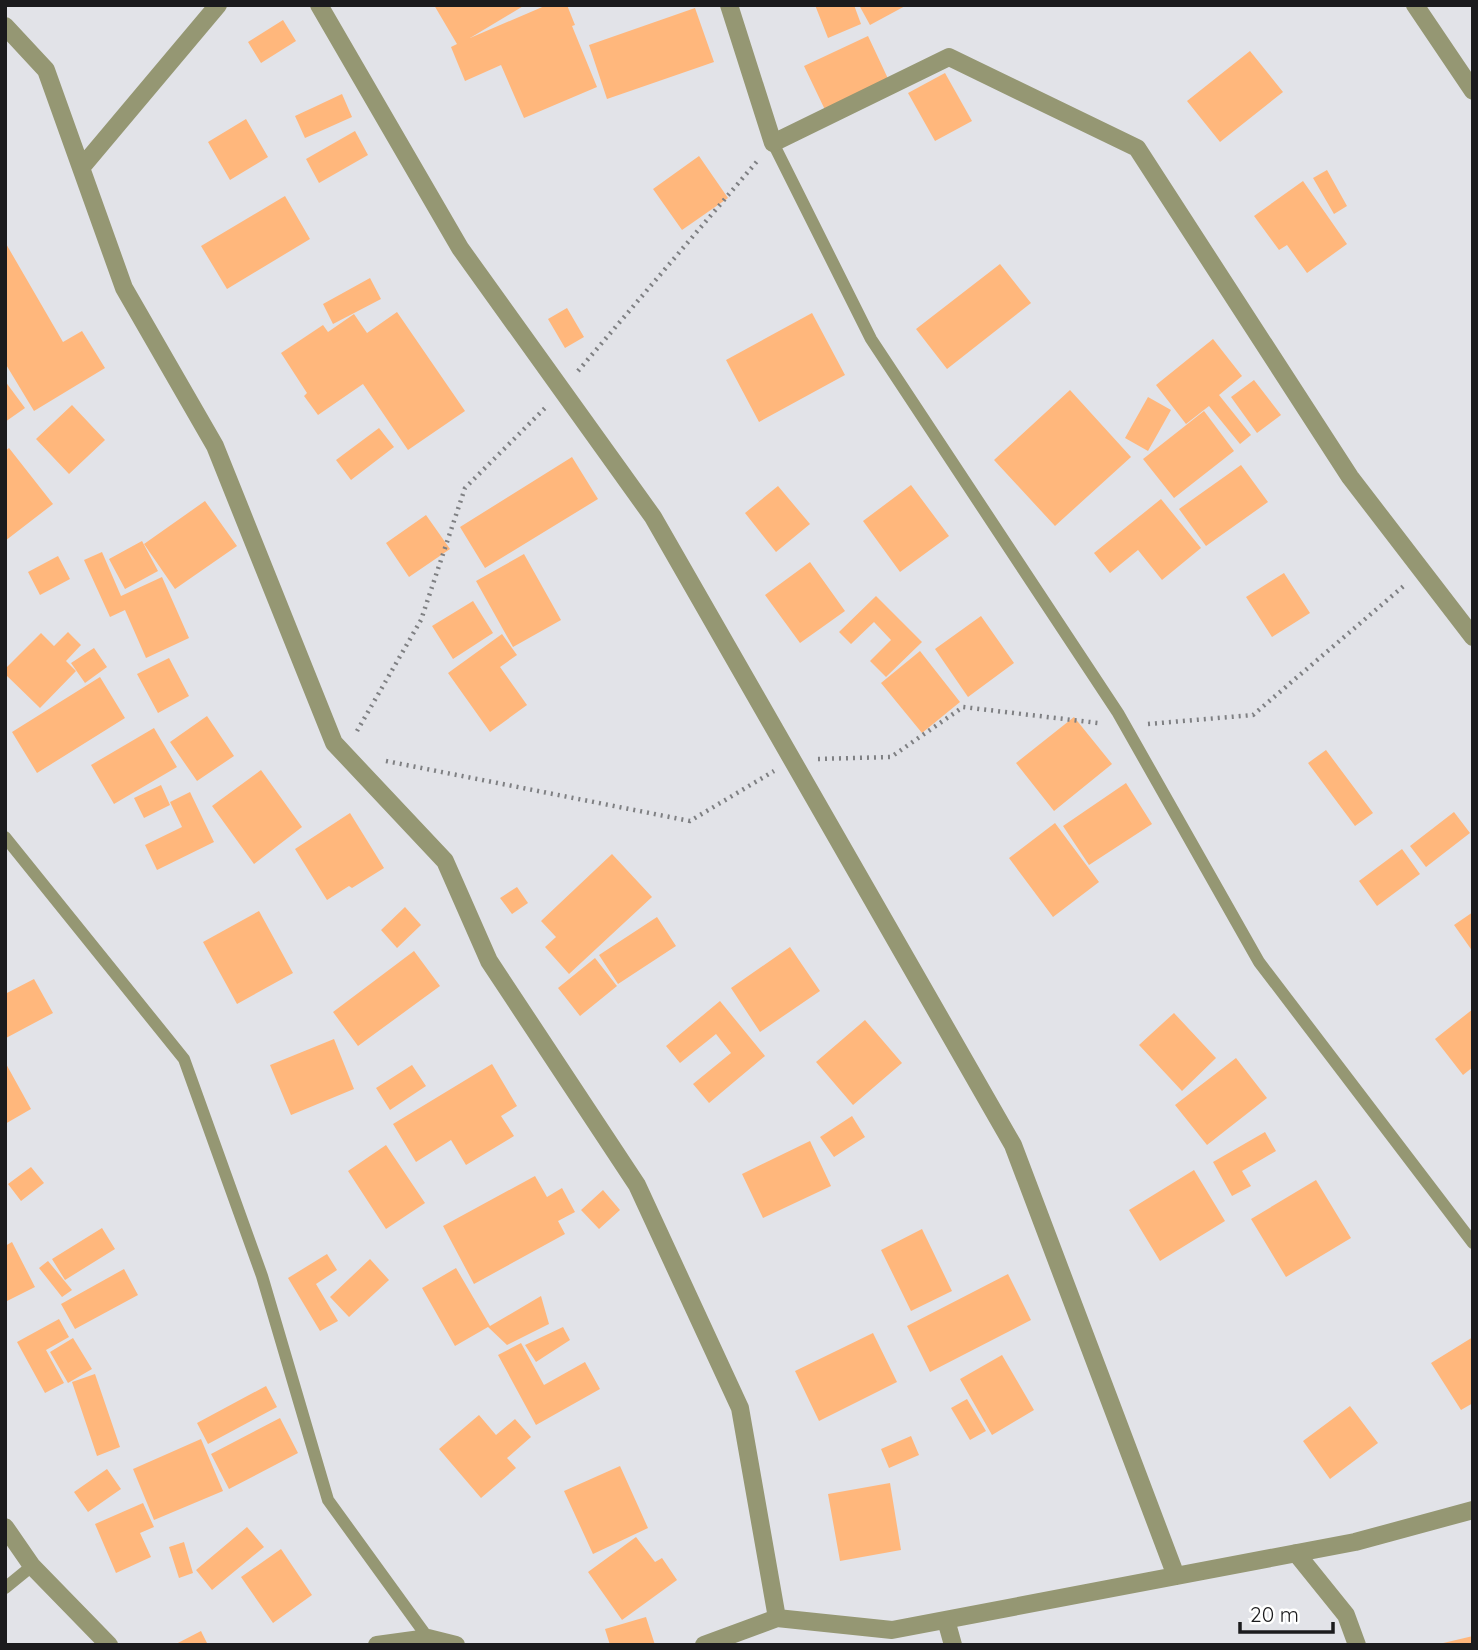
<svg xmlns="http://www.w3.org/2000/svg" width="1478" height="1650" viewBox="0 0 1478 1650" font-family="Quicksand,sans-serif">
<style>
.building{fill:#ffb77c}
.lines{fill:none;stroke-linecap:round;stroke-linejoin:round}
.path{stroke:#7f8083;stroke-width:4.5;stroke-dasharray:2 5;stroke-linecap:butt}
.lane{stroke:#959773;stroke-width:12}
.street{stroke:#959773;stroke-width:18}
</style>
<rect width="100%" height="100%" fill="#e2e3e8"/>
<path class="building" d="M434,5H525L470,38L547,5H567L575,25L572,26L597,87L524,118L501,65L465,81L451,47L457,44Z
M815,5H854L861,24L828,38Z
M859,5H907L870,25Z
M695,8L714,62L607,99L589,45Z
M283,20L296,41L261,63L248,42Z
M868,36L891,85L827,114L804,66Z
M1250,51L1283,92L1220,142L1187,101Z
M945,73L972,121L935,141L908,93Z
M342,94L352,117L305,138L295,116Z
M246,119L268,157L230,180L208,142Z
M355,131L368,155L319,183L306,159Z
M699,156L728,198L682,230L653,189Z
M1327,170L1347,206L1334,214L1313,178Z
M1303,181L1347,244L1307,273L1287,245L1279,250L1254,216Z
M285,196L310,239L227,289L201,246Z
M5,242L63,342L82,331L105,368L34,411L5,363Z
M1000,264L1031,303L947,369L916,329Z
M370,278L381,299L333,324L323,304Z
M567,308L584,337L565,348L548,319Z
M397,312L465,411L408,450L363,384L318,415L304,396L307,393L281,353L323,325L328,332L354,314L367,333Z
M812,313L845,375L759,422L726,360Z
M1213,339L1242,376L1219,395L1251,435L1240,444L1209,406L1186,424L1156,385Z
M1254,380L1281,415L1257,433L1231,397Z
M5,381L25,408L5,422Z
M1070,390L1131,457L1055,526L994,460Z
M1148,397L1171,410L1148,451L1125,438Z
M72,405L105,440L69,474L36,439Z
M1204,411L1234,451L1174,498L1143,459Z
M379,428L394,447L351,480L336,460Z
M9,448L53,504L5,541V451Z
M572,457L598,499L485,568L460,527Z
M1241,465L1268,502L1206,546L1179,509Z
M911,485L949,536L900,572L863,521Z
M778,486L810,524L776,552L745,513Z
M1161,499L1201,548L1162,580L1138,550L1110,573L1094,553Z
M205,501L237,546L175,589L144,544Z
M426,515L450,549L409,577L386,543Z
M142,541L158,571L125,589L109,559Z
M102,552L121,596L162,577L189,638L146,658L125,610L110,617L84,560Z
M524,554L561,620L513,647L476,581Z
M58,556L70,579L40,595L28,572Z
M810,562L845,611L800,643L765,595Z
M1284,573L1310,613L1272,637L1246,597Z
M876,596L922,642L886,677L870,661L891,640L874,622L851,644L839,632Z
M473,601L493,633L453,659L432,626Z
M981,616L1014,663L968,697L935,649Z
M68,632L81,645L66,661L76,671L40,708L5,674V669L41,633L54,646Z
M502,634L517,655L500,667L527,705L490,732L448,673Z
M94,648L107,667L85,683L71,663Z
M920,651L960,702L922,733L881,683Z
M169,658L189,696L158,713L137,674Z
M100,677L125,718L37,773L12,732Z
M207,716L234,756L197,781L170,742Z
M1074,717L1112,764L1054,811L1016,763Z
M154,728L177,767L114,804L91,765Z
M1326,750L1373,813L1355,826L1308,763Z
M261,770L302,827L254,864L212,806Z
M1126,783L1152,824L1089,865L1063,826Z
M161,785L170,805L144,818L134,798Z
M190,792L214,842L157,870L145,845L182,827L170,802Z
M1454,812L1470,833L1426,867L1410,846Z
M350,813L384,868L352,888L349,886L327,900L295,849Z
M1055,823L1099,882L1053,917L1009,858Z
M1402,849L1420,874L1377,906L1359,881Z
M612,854L652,897L569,974L545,947L556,937L541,921Z
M517,887L528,903L512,914L500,898Z
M405,907L421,925L397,948L381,930Z
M259,911L293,973L237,1004L203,942Z
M1473,912V952L1454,925Z
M657,917L676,946L618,984L599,955Z
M790,947L820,991L760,1032L731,988Z
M414,951L440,986L358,1046L333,1012Z
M595,958L617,986L580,1016L558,988Z
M34,979L53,1013L6,1038L5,994Z
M720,1001L765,1056L709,1103L693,1084L731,1053L716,1034L680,1063L666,1046Z
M1473,1009V1067L1463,1075L1435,1039Z
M1174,1013L1216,1058L1182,1091L1139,1045Z
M865,1020L902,1063L853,1105L816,1062Z
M334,1039L354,1089L291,1115L270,1065Z
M1236,1058L1267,1098L1207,1145L1175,1105Z
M5,1062L31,1109L5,1124Z
M492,1064L517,1106L501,1116L514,1136L466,1165L451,1140L416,1162L393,1124Z
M412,1065L426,1086L390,1110L376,1088Z
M852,1116L865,1137L834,1157L820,1137Z
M1265,1132L1276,1151L1242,1171L1251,1186L1232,1196L1213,1162Z
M810,1141L831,1186L763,1218L742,1174Z
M386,1145L425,1203L386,1229L348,1171Z
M31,1167L44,1183L21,1201L8,1184Z
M1194,1170L1225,1221L1160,1261L1129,1210Z
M535,1176L547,1197L562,1188L575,1212L558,1221L565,1234L474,1284L443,1226Z
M1316,1180L1351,1238L1286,1277L1251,1219Z
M603,1190L620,1210L599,1229L581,1210Z
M102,1228L115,1249L65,1280L52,1259Z
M922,1229L952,1291L911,1311L881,1250Z
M12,1242L35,1287L5,1302V1246Z
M327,1254L337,1270L316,1284L338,1321L320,1331L288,1278Z
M370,1259L389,1280L349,1317L330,1297Z
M48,1261L72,1290L62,1297L39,1268Z
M456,1268L490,1326L541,1296L549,1324L507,1345L488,1327L455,1346L422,1288Z
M124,1269L138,1295L75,1329L61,1304Z
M1008,1274L1031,1320L930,1372L907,1326Z
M59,1319L69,1337L46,1350L64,1383L45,1393L17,1342Z
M563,1327L570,1340L536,1362L525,1345Z
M873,1333L897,1382L819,1421L795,1371Z
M1473,1337V1403L1461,1410L1431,1363Z
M73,1338L92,1369L68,1383L50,1352Z
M521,1343L544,1385L585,1362L600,1389L536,1425L498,1355Z
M1002,1355L1034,1410L992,1435L960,1379Z
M95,1374L120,1447L97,1456L72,1382Z
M266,1386L277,1407L208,1444L197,1423Z
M967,1399L986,1431L970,1440L951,1408Z
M1350,1406L1378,1443L1330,1479L1303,1441Z
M479,1415L496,1435L515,1419L531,1437L507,1458L516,1468L481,1498L439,1449Z
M280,1418L298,1453L229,1489L211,1454Z
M911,1436L919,1455L889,1468L881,1449Z
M201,1439L223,1491L154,1520L133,1469Z
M620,1466L648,1528L593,1554L564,1491Z
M107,1469L121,1489L88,1512L74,1492Z
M890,1483L901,1550L840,1561L828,1494Z
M143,1503L154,1527L140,1533L151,1557L116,1573L95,1524Z
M247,1527L264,1547L212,1590L196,1570Z
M636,1537L655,1562L662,1558L677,1580L622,1620L588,1572Z
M184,1542L193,1573L179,1578L169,1547Z
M281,1549L312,1595L273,1623L241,1577Z
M646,1617L655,1645H610L605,1629Z
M201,1631L208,1645H174Z
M1473,1636V1645H1439V1644Z"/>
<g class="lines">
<path class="path" d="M578,371L759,159
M1148,724L1253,715L1406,584
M357,731L421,620L465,488L547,406
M818,759L891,757L963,707L1098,723
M386,761L690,821L774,771"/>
<path class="lane" d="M773,143L871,339L1118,713L1259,962L1473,1243
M5,837L184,1059L262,1276L328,1500L428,1638
M5,1588L32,1566"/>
<path class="street" d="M319,5L460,248L653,517L1013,1145L1176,1576
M729,5L773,143L949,57L1137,148L1350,477L1473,637
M1415,5L1473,91
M5,26L46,70L124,288L215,446L334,743L445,861L489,961L637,1185L740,1408L777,1618
M81,168L218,5
M5,1527L32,1566L109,1645
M1296,1553L1346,1615L1357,1645
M946,1620L953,1645
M377,1645L428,1638L456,1645
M704,1645L777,1618L892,1630L1355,1542L1473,1510"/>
</g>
<rect width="1478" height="1650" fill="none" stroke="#1b1b1d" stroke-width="14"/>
<path d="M1240 1622v10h93v-10" fill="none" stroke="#1b1b1d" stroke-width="3.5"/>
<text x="1250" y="1622" font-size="21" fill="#1b1b1d" stroke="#ffffff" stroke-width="5" paint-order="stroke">20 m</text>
</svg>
